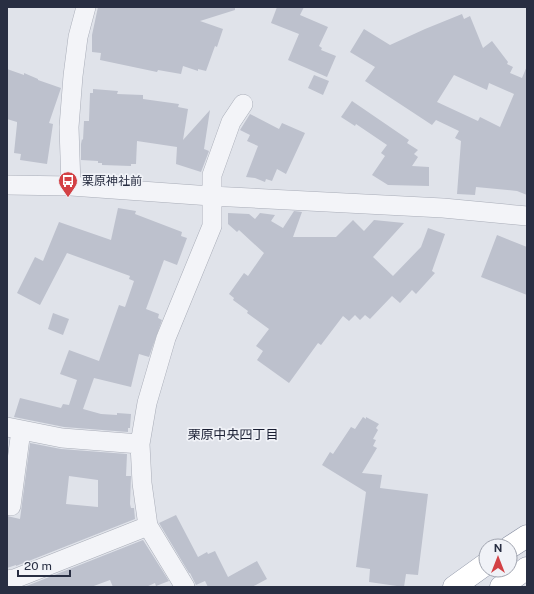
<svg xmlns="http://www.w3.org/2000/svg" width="534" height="594" viewBox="0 0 534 594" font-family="'Public Sans','Noto Sans JP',sans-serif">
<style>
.building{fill:#bdc1cd;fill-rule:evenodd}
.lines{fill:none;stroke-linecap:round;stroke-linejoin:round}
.minor-casing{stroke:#a9adb8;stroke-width:20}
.highway-casing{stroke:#878ea1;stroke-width:23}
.minor{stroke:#f3f4f8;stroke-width:19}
.highway{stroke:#fff;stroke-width:22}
.labels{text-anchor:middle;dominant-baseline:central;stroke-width:3.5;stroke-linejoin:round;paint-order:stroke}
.poi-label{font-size:12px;fill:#282e42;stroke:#f0f2f7;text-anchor:start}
.neighbourhood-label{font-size:13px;fill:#1a1f33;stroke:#f0f2f7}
</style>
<rect width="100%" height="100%" fill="#e0e3ea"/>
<path class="building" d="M98,7H235V10L200,21L223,29L217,47L215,46L206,71L198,69V71L183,66L181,74L158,70L157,72L100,60L101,53L92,52V35Z
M277,7H304L300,15L328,27L319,46L322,48L321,50L336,56L327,77L288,60L299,34L271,23Z
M462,14L464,19L470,16L483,48L492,41L508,62L507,64L513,67L510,73L522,78L527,66V195L517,191L476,187L475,195L457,194L461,141L455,138L459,131L436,120L432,125L365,81L375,67L350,52L364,29L390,45L425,29ZM454,75L487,90L489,83L514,94L500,127L480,117L478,121L437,102Z
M7,69L24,75V73L38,79V80L61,88L49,123L53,124L47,164L20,160L21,154L14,153L17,124V122L7,119Z
M314,75L329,81L323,95L308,88Z
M93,89L118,91L117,94L143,95V99L179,104L178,107L188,109L183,140L210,110L204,149L209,151L201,172L176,164L177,147L137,141L136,164H131V166L102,165V163H98V161L81,160V144L82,139L83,140L84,121H89L90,93H93Z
M352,101L409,140L407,143L418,150L414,154L418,157L412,166L429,167V186L388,185L372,175L385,156L381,153L387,145L356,124L355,126L341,117Z
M250,114L279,129L282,123L305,133L286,174L277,169L272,181L266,179L265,182L255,178L246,177L258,146L247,141L250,135L240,130Z
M118,208L136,211L135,214L182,232L181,236L187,238L177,265L164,260L146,309L159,314L158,318L162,320L149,357L139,354L131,387L94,378L83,409L101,414L117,415V413L131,414L130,428H128V432L64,427L14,417L20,398L61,408L63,404L69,405L77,380L60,374L69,350L99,361L119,305L125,307L134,281L129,279L130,276L67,253L40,305L17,293L35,257L43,261L59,222L111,240Z
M294,211L302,212L293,237H336L353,220L364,231L374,220L404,223L373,257L393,276L421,247L428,228L445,234L432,271L435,273L416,294L412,290L400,303L392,296L370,319L365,315L360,320L355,315L349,321L343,316L321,345L318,343L289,383L257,360L263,351L256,346L269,329L247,313L248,311L233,300L234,298L229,294L244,273L248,276L264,253L239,230L237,232L228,224V213L249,214L255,219L260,213L275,215L271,221L283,228Z
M497,235L527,247V295L481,277Z
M53,313L69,319L63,335L48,329Z
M363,417L366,419V417L379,424L376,428L378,430L373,439L376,440L373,446L377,448L362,473L382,475L380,488L428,494L418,575L406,574L404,587L369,582L370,569L356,567L366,492L322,465L330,452L333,454L351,427L355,429Z
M30,443L61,449L127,454L126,476H131L130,504L131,508H134L135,519L16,566V565L7,568V516L20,519ZM69,476L98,480V507L66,504Z
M176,515L198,557L207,552L208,554L215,551L228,577L257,561L267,579L252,587H208L205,581L196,585L190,573H189L159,523Z
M143,540L169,581L156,586L155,583L146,587H113L110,580L91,587H24Z"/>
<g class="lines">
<defs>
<path id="minor" d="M7,185L71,186L211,196L443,208L527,216
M71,186L69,127L73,76L78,37L86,7
M7,427L62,438L140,444
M7,505L11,506L21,430
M7,580L14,579L148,526
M185,587L148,526L142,483L140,444L147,403L166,338L212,226V175L231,122L243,104"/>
<path id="highway" d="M510,547L527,536
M454,587L486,564
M501,587L527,568"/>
</defs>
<use href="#minor" class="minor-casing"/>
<use href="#highway" class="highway-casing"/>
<use href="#minor" class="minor"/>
<use href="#highway" class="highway"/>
</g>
<defs>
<symbol id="bus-pin" viewBox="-11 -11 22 30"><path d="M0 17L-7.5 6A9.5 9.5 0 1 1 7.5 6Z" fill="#d34145" stroke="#f0f2f7"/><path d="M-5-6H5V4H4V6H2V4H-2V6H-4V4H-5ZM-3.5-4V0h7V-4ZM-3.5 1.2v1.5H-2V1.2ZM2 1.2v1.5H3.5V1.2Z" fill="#fff"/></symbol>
</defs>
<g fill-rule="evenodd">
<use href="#bus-pin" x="57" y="170" width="22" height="30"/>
</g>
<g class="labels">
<g class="poi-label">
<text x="82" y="181">栗原神社前</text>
</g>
<g class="neighbourhood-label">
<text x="233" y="434">栗原中央四丁目</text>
</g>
</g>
<rect width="534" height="594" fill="none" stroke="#282e42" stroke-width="16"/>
<g transform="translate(498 558)"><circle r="19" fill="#f0f2f7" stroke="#a0a4af"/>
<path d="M0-3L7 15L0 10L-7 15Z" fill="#d34145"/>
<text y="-6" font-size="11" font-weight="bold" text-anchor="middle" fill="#282e42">N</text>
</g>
<path d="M18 570v6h52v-6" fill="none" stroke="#282e42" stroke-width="2"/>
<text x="24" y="570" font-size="12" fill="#282e42" stroke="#f0f2f7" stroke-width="3" paint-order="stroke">20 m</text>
</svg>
